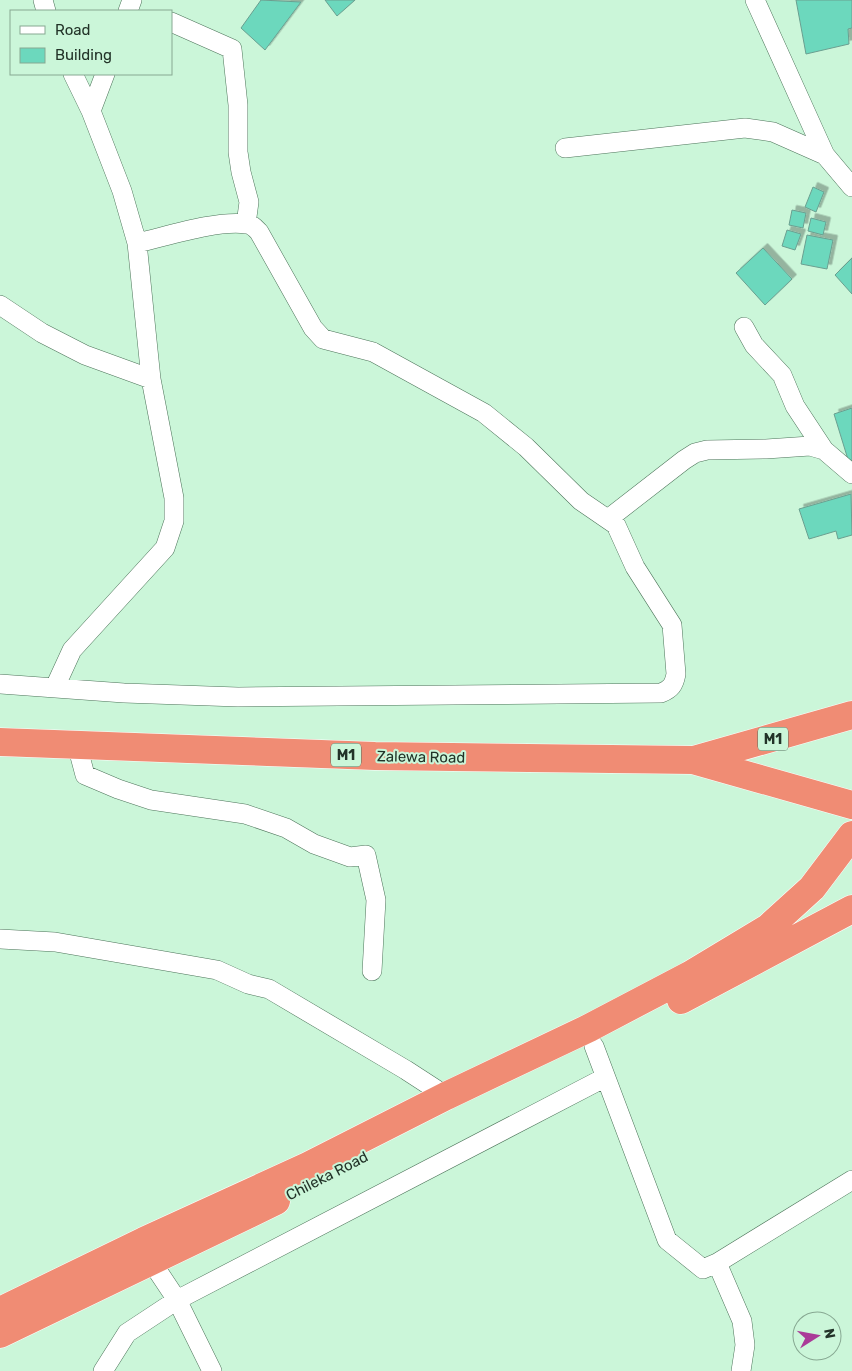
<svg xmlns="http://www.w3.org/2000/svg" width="852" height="1371" viewBox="0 0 852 1371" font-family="Rubik,sans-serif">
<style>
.building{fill:#6cd8bd;stroke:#6b9f90;filter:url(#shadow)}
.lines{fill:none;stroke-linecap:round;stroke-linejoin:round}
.minor-casing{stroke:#4d745a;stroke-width:20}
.trunk-casing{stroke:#fff;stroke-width:29}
.minor{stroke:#fff;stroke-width:19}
.trunk{stroke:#f08c74;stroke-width:28}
.labels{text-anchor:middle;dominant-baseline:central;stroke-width:4;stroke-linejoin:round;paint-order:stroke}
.shield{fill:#cbf6d9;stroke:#556e5d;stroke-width:1}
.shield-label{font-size:14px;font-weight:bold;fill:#223328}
.street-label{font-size:15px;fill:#223328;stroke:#cbf6d9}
</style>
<defs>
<filter id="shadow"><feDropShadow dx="4.5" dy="-4.5" stdDeviation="0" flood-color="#0004"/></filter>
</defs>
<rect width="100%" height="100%" fill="#cbf6d9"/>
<path class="building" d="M261,0L301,2L265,50L241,28Z
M325,0H355L337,16Z
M796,0H852V28L848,29L849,44L806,54Z
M813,187L824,192L816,212L805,207Z
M792,210L806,213L803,228L789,225Z
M811,218L826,222L823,235L808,231Z
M787,230L801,234L795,250L782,246Z
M807,235L833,240L827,269L801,264Z
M763,248L792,279L765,305L736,273Z
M852,258V294L835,275Z
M852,408V466H850L834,414Z
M851,494L852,535L838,539L836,531L809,539L799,509Z"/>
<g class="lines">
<defs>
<path id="minor" d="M43,0L46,11
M755,0L825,155L852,187
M128,11L132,0
M171,22L232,49L238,105V152L241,172L249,202L246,224
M91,111L105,74
M565,148L745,128L773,132L825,155
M0,305L42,333L85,355L151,379
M744,327L754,345L782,375L795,406L824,450
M608,519L684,460L695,453L707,450L766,449L810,446L824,450L852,474
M0,684L124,693L238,697L661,693C671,689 674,685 676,674L672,625L635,567L616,525L581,501L526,447L484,413L373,352L323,339L313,328L259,232C255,228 252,224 246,224C216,220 168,236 137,243
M55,687L72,650L165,548L174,521V498L151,379L137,243L122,191L91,111L73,74
M77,745L85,775L118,789L151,800L245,814L286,828L314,844L350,857L366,855L376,900L372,971
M0,939L55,942L217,970L248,984L269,989L406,1070L446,1096
M594,1046L667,1240L703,1269L717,1263L852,1180
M151,1261L177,1300L212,1371
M717,1263L742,1321L745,1345L741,1371
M103,1371L127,1333L177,1300L604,1078"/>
<path id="trunk" d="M0,742L375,756L693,760L852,805
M694,760L852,715
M681,1000L852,909
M0,1311L144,1241L308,1166L446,1096L589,1028L690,975L768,928L812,888L852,835
M0,1334L276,1201"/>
</defs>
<use href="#minor" class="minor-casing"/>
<use href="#trunk" class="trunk-casing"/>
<use href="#minor" class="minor"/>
<use href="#trunk" class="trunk"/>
</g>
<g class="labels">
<g class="shield">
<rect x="758" y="727.5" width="30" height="23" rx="4"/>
<rect x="331" y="743.5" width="30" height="23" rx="4"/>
</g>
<g class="shield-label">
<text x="773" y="739">M1</text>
<text x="346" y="755">M1</text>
</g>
<g class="street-label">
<text transform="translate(421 757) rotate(1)">Zalewa Road</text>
<text transform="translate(327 1176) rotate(-27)">Chileka Road</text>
</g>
</g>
<rect x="10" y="10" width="162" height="65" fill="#cbf6d9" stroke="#87a892"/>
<rect x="20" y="26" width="25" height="8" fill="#ffffff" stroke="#87a892"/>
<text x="55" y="35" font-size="15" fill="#223328">Road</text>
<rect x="20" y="48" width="25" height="15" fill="#6cd8bd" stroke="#87a892"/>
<text x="55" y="60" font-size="15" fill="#223328">Building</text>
<g transform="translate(817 1336) rotate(79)"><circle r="24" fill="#cbf6d9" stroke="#87a892"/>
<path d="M0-4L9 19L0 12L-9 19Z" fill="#aa3b98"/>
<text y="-8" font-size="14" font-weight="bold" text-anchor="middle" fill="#223328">N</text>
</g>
</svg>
